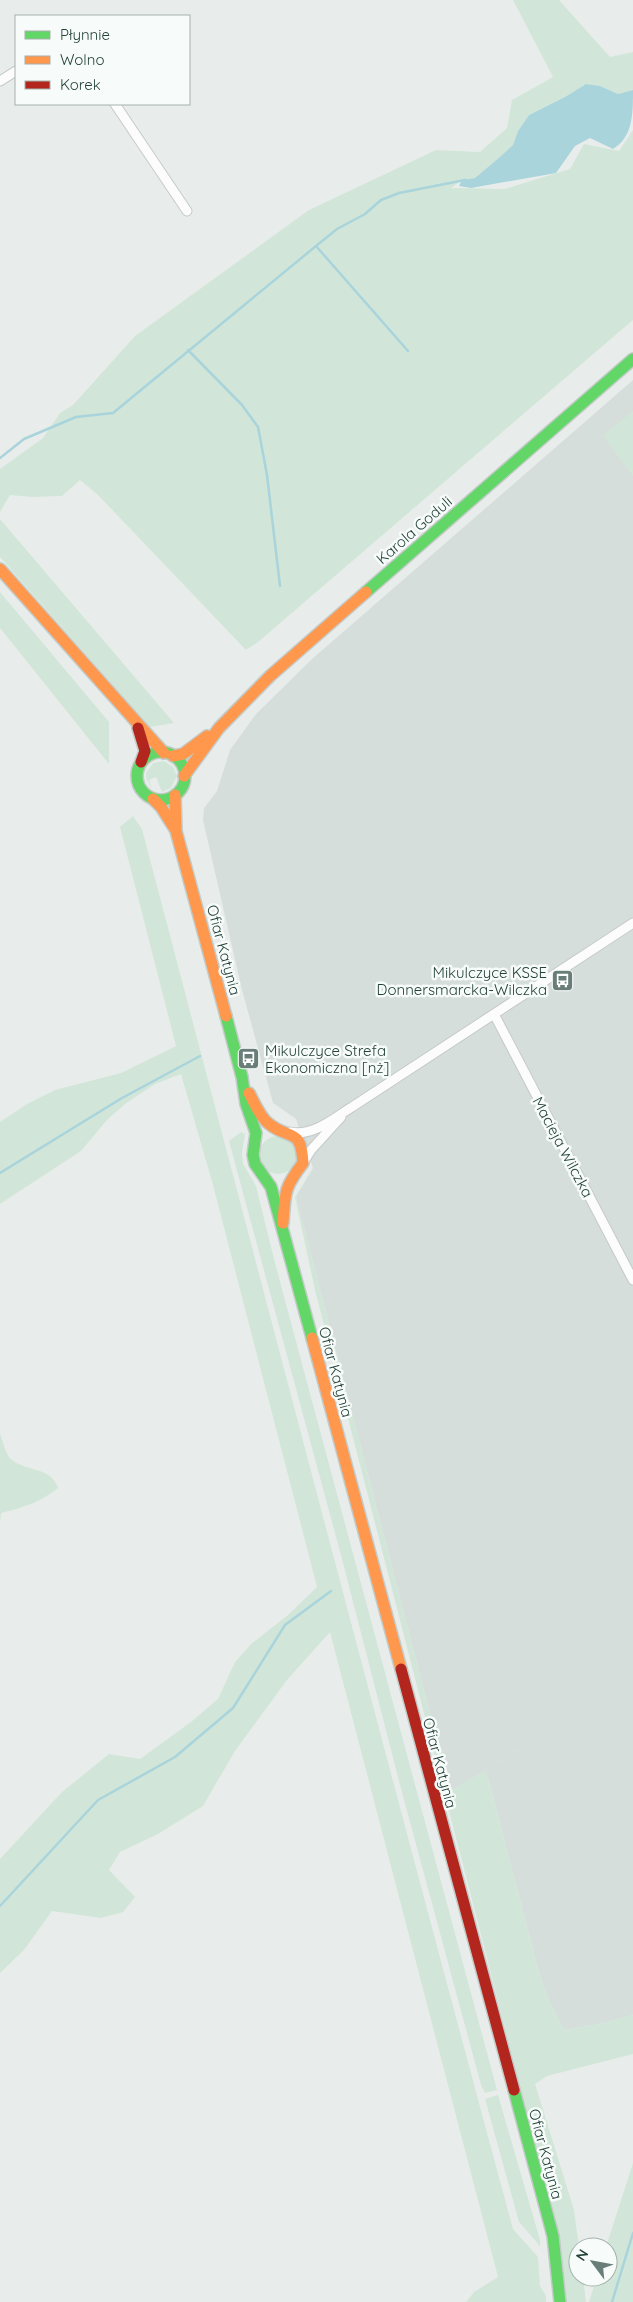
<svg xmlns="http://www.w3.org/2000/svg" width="633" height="2302" viewBox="0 0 633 2302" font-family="Quicksand,sans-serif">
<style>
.built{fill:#d6dedb}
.green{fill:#d1e6d8}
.water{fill:#a9d4db}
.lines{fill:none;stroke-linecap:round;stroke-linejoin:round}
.stream{stroke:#a9d4db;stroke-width:2.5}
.street-casing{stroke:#c5cac8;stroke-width:11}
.fast-casing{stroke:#c3cbc8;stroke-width:14}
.slow-casing{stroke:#c3cbc8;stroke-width:14}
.jam-casing{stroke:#c3cbc8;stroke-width:14}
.street{stroke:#fcfcfc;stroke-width:9}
.fast{stroke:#63d668;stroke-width:11}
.slow{stroke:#ff974d;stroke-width:11}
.jam{stroke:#b3261e;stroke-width:11}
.labels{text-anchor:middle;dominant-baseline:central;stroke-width:5;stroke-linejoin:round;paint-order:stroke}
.street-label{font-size:15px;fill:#24423a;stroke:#f7fbf9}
.poi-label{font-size:15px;fill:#24423a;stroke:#f7fbf9;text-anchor:end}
</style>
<rect width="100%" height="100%" fill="#e8edeb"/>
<path class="built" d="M633,380V2015L600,2024L564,2030L550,2003L539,1973L486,1771L450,1791L296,1197L313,1168L296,1119L273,1103L242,990L203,820L204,808L217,791L230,750L256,714L312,659Z"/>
<path class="green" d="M513,0H559L610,57L633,52V90L618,94L600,86L586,84L565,97L529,115L518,131L513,145L501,156L475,178L462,180L451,188L505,189L570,169L584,144L619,151L633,130V320L258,642L246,650L98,495L80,480L62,496L32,497L10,495L0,512V469L43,438L60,413L73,405L135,336L309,210L436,150L480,152L507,128L512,100L553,77Z
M633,411V476L603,436Z
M0,519L174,723L150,727L0,557Z
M0,592L109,722V764L0,628Z
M164,761L173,767L177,776L171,788L162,792L156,777L149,780L152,789L146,778V773L153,763Z
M133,816L142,829C265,1296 387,1763 513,2229L538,2257L540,2286L546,2296V2302H466L474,2292L498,2277L330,1632L287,1680L235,1751L203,1806L158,1834L120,1852L109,1870L135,1897L123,1912L101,1918L52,1911L24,1950L0,1973V1859L62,1792L109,1754L140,1759L191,1722L218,1699L235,1662L251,1644L288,1615L317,1587L213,1185L181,1074L155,1084L125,1104L107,1120L81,1151L0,1204V1122L27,1104L55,1090L121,1073L176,1046L120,827Z
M241,1132L245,1134L242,1152L243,1164L256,1186L275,1263L497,2090L485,2093L481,2085L400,1785L342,1559L229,1141Z
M259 1155a19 19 0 1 1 38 0a19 19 0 1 1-38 0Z
M313,1168L296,1197L450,1791L486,1770L633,1675L486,1771L539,1973L550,2003L564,2030L600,2024L633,2015V2054L547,2076L535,2084L574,2210L579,2247L578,2277H583L586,2302H567L560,2242L315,1290L295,1197Z
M0,1434C3,1441 5,1451 9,1457C23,1473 51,1465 58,1488C41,1502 22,1508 1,1513L0,1524Z
M498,2095L540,2240V2246L519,2222L485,2099Z
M633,2163V2302H589L597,2277H608V2247H606Z"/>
<path class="water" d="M586,84L600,86L618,94L633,90C633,114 633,137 613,149L590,138L575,146L556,173L471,188L459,186L462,180L475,178L501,156L513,145L518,131L529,115L565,97Z"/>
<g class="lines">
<path class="stream" d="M316,246L408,351
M188,350L242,405L258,427L267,475L280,586
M0,458L24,439L76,417L113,413L316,246L337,229L365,214L381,200L399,193L465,180
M0,1173L122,1098L200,1056
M0,1906L98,1800L175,1757L233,1708L285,1625L331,1591
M612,2302L633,2233"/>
<defs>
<path id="street" d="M0,81L16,71
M115,104L187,211
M494,1014L633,1280
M290,1132C313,1137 334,1118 352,1107L633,923
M303,1163L311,1150L341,1117"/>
<path id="fast" d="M366,592L633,359
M137 776a24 24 0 1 1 48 0a24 24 0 1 1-48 0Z
M226,1016L242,1077L246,1104L256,1133L253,1155L255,1164L271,1187L312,1338
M514,2090L553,2236L560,2302"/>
<path id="slow" d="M0,569L164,753
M173,756L183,754L207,736
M184,776L219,728L270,676L366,592
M175,795L176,831L226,1016
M153,799L161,807L175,829
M249,1093C254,1102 260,1117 268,1123C289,1141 301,1126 303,1163C284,1188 285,1192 283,1223
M312,1338L401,1669"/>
<path id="jam" d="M138,728L145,751L141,762
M401,1669L514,2090"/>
</defs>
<use href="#street" class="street-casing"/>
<use href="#fast" class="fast-casing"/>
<use href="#slow" class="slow-casing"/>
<use href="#jam" class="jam-casing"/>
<use href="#street" class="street"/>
<use href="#fast" class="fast"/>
<use href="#slow" class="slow"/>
<use href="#jam" class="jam"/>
</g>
<defs>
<symbol id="bus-square" viewBox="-11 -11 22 22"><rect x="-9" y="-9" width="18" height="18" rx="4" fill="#697e78" stroke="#f7fbf9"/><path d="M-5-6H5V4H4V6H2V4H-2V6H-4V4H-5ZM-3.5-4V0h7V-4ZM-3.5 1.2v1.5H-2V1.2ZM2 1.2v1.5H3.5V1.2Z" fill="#fff"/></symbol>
</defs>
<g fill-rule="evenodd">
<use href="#bus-square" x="550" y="968" width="25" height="25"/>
<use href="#bus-square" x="236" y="1046" width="25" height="25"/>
</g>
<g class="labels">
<g class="street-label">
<text transform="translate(414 530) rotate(-41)">Karola Goduli</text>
<text transform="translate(224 950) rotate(75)">Ofiar Katynia</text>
<text transform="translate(563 1147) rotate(62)">Macieja Wilczka</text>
<text transform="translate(336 1372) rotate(75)">Ofiar Katynia</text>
<text transform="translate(440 1763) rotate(75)">Ofiar Katynia</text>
<text transform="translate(546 2154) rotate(75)">Ofiar Katynia</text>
</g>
<g class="poi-label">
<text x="547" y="972">Mikulczyce KSSE<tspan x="547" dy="17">Donnersmarcka-Wilczka</tspan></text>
<text x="265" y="1050" text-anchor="start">Mikulczyce Strefa<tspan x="265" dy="17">Ekonomiczna [nż]</tspan></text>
</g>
</g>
<rect x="15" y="15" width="175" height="90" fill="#f7fbf9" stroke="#a3b1ad"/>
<rect x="25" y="31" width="25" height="8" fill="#63d668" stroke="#a3b1ad"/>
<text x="60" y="40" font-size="15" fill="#24423a">Płynnie</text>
<rect x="25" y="56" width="25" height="8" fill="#ff974d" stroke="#a3b1ad"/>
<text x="60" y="65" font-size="15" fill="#24423a">Wolno</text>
<rect x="25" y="81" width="25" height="8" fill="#b3261e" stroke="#a3b1ad"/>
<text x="60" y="90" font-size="15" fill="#24423a">Korek</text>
<g transform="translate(593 2262) rotate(302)"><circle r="24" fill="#f7fbf9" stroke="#a3b1ad"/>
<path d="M0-4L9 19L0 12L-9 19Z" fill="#697e78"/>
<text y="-8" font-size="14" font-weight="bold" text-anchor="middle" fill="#24423a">N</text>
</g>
</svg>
